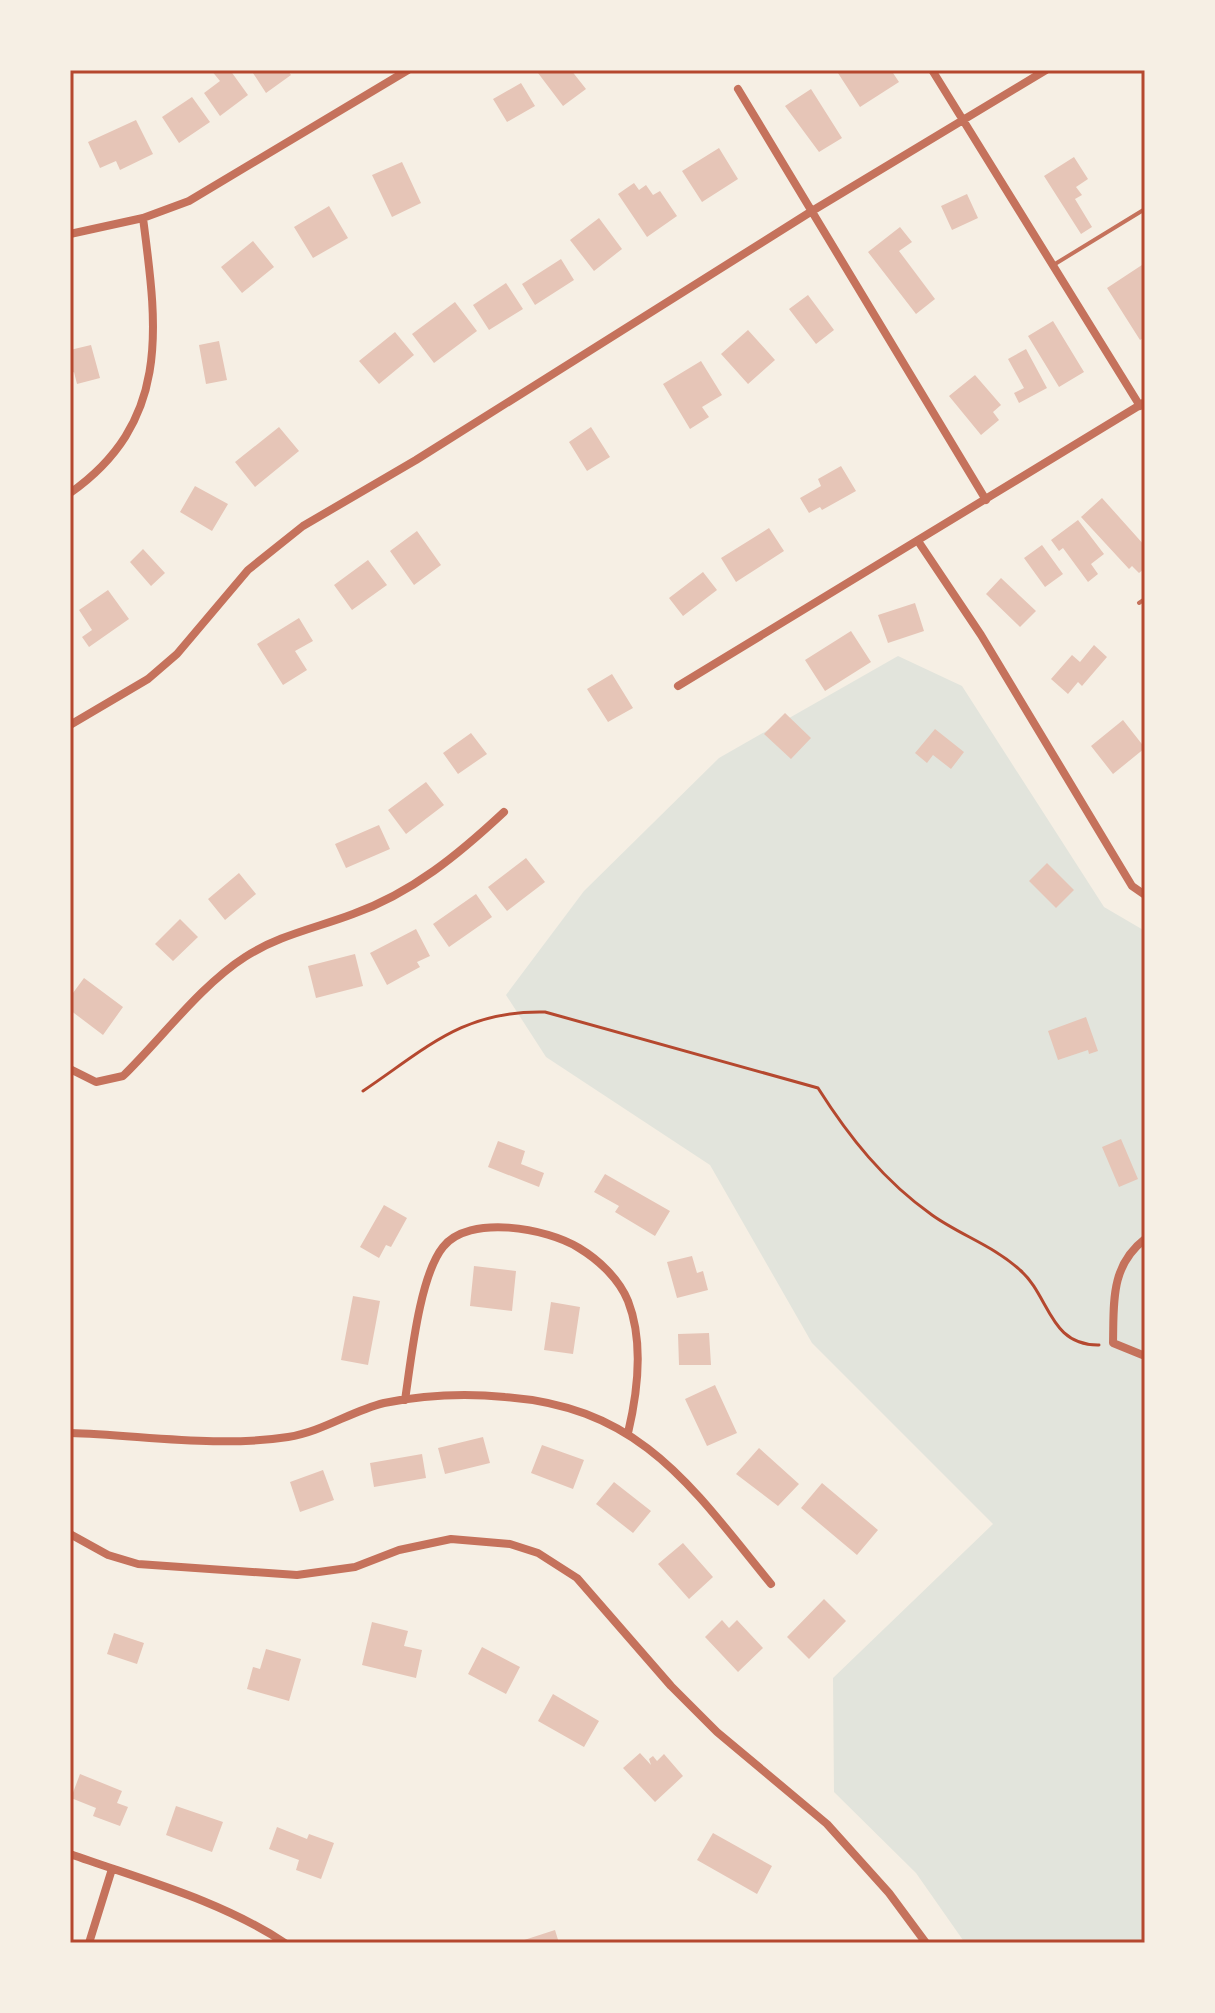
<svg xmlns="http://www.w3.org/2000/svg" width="1215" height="2013" viewBox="0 0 1215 2013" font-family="'Fira Sans Condensed',sans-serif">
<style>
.green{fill:#e2e4dc}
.building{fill:#e6c5b7}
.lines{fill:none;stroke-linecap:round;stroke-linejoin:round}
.path{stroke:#b5482f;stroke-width:3}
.service{stroke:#c5725c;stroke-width:4}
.minor{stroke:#c5725c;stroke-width:8}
.neatline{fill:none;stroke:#b5482f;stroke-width:3}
</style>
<rect width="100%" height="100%" fill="#f6efe4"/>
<path class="green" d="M898,656L962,686L1104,907L1145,931V1943H965L916,1873L834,1792L833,1678L993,1524L812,1343L710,1165L546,1057L506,995L584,891L719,758Z"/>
<path class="building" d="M211,70H230L248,95L220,116L204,93L220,81Z
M251,70H287L291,75L266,93Z
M541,70H571L586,89L563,106L538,73Z
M836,70H891L899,82L860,107Z
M521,83L535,106L507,122L493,99Z
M811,89L842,138L819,152L785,106Z
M192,97L210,122L179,143L162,117Z
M136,120L153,154L120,170L116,161L100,168L88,142Z
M719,148L738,179L702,202L682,171Z
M1074,157L1088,179L1076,187L1082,195L1075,199L1092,227L1081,234L1044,176Z
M402,162L421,203L392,217L372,175Z
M634,183L639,190L646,185L653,195L660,191L677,216L647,237L618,194Z
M967,194L978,218L952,230L941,206Z
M329,206L348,238L313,258L294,227Z
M599,218L622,249L594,271L570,240Z
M900,227L912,242L899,251L935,299L916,314L868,252Z
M253,241L274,267L242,293L221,267Z
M561,259L574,280L535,305L522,284Z
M1145,263V337L1140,340L1107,288Z
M506,283L523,309L489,330L473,305Z
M808,295L834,330L816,344L789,309Z
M455,302L477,331L434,363L412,334Z
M1053,321L1084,372L1059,387L1028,336Z
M748,330L775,360L748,384L721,354Z
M395,332L414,355L379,384L359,361Z
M219,341L227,380L206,384L199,345Z
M91,345L100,378L77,384L74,372L70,374V350Z
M1026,349L1047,388L1019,403L1014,393L1024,388L1008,359Z
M701,361L722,395L702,407L709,417L690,429L663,384Z
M975,375L1001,405L993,412L999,420L981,435L949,396Z
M279,427L299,451L255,487L235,462Z
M591,427L610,457L587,471L569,442Z
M841,466L856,491L822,510L820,507L809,513L800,498L821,486L818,479Z
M195,486L228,504L212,531L180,512Z
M1102,498L1145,546V568L1139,573L1132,566L1129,569L1081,517Z
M1078,520L1104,554L1091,564L1098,574L1088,582L1063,548L1059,551L1051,540Z
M769,528L784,551L736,582L721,558Z
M417,531L441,565L414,585L390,551Z
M1042,545L1063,574L1045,587L1024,558Z
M143,549L165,573L151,586L130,562Z
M368,560L387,585L352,610L334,585Z
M703,572L717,590L683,616L669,598Z
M1001,578L1036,611L1020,627L986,594Z
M108,590L129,619L89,647L82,637L92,630L79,610Z
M915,603L924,631L888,643L878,615Z
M299,618L313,641L295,651L307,670L283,685L257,644Z
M851,631L871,662L825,691L805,660Z
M1094,645L1107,657L1082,686L1078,682L1068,694L1051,679L1072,655L1080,662Z
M612,674L633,708L608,722L587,689Z
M785,713L811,738L791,759L764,734Z
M1123,720L1145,748L1113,774L1091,746Z
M935,729L964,752L951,769L933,755L927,763L915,753Z
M471,733L487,754L458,774L443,753Z
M426,782L444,805L406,834L388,810Z
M379,825L390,849L346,868L335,844Z
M526,858L545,882L507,911L488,887Z
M1047,863L1074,890L1056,908L1029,881Z
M239,873L256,894L225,920L208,899Z
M476,894L492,917L449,947L433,924Z
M180,919L198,937L173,961L155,944Z
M416,929L430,956L417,962L420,967L387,985L370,953Z
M355,954L363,986L316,998L308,966Z
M84,978L123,1007L103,1035L70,1010V997Z
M1086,1017L1098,1051L1089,1054L1088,1050L1058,1060L1048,1031Z
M1121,1139L1138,1179L1119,1187L1102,1147Z
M498,1141L525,1151L521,1164L544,1173L539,1187L488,1167Z
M605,1174L670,1211L655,1236L615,1212L619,1206L594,1192Z
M384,1205L407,1218L391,1247L386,1245L379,1258L360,1247Z
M692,1256L697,1273L703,1271L708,1290L677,1298L667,1262Z
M474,1266L516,1271L512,1311L470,1306Z
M353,1296L380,1301L368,1365L341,1360Z
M551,1302L580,1307L573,1354L544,1350Z
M709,1333L711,1365H679L678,1334Z
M715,1385L737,1433L707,1446L685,1399Z
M483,1437L490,1463L445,1474L438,1448Z
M542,1445L584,1460L573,1489L531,1473Z
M759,1448L799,1484L778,1506L736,1474Z
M422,1454L426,1478L374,1487L370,1463Z
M323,1470L334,1500L300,1512L290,1482Z
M614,1482L651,1511L633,1533L596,1504Z
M822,1483L878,1530L857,1555L801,1508Z
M683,1543L713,1577L689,1599L658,1564Z
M824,1599L846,1621L809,1659L787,1637Z
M722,1620L729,1628L737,1620L763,1648L738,1672L705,1637Z
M372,1622L408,1631L404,1646L422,1650L416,1678L362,1665Z
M114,1633L144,1643L137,1664L107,1654Z
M482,1647L520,1667L506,1694L468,1674Z
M266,1649L301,1659L289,1701L247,1689L253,1667L260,1669Z
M553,1694L599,1721L584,1747L538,1721Z
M640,1753L651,1765L649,1759L653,1756L657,1761L664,1754L683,1776L655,1802L623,1768Z
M80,1774L122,1791L117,1803L128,1807L120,1826L93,1816L96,1808L71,1798Z
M176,1806L223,1822L212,1852L166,1835Z
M277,1827L307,1839L309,1834L334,1843L321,1879L296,1870L299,1860L269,1849Z
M713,1833L772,1866L757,1894L697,1860Z
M555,1930L559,1943H518V1942Z"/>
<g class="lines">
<path class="path" d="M363,1091C427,1048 463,1010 545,1012L818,1088C849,1137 884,1181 932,1215C960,1235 994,1246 1020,1270C1050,1296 1049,1346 1099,1345"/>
<path class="service" d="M1055,264L1145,209
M1139,603L1145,599"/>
<path class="minor" d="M932,70L1140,406
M738,89L986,500
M70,234L143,218L189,201L408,70
M70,493C172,421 157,326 143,218
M918,541L981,635L1132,886L1145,895
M678,686L1145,402
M70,725L148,679L177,654L248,570L303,526L416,460L812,211L1046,70
M70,1069L96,1082L123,1076C161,1039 201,985 245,957C279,935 316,928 353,914C412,893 459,854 504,812
M1145,1239C1110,1266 1114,1303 1113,1343L1145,1356
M405,1400C411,1361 419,1277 443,1247C469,1214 547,1228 579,1248C599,1260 619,1279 628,1301C644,1342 638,1391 628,1433
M70,1433C141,1435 217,1448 288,1437C322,1432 351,1411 384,1403C424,1395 464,1393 505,1397C641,1407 691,1486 771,1584
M70,1534L108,1555L138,1564L297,1575L355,1567L399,1550L451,1539L510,1544L538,1553L577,1578L671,1686L717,1732L827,1824L889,1893L926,1943
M70,1854C143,1880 220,1900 285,1943
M89,1943L112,1869"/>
</g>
<rect width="1215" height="2013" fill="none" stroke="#f6efe4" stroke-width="144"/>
<rect x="72" y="72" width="1071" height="1869" class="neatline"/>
</svg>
